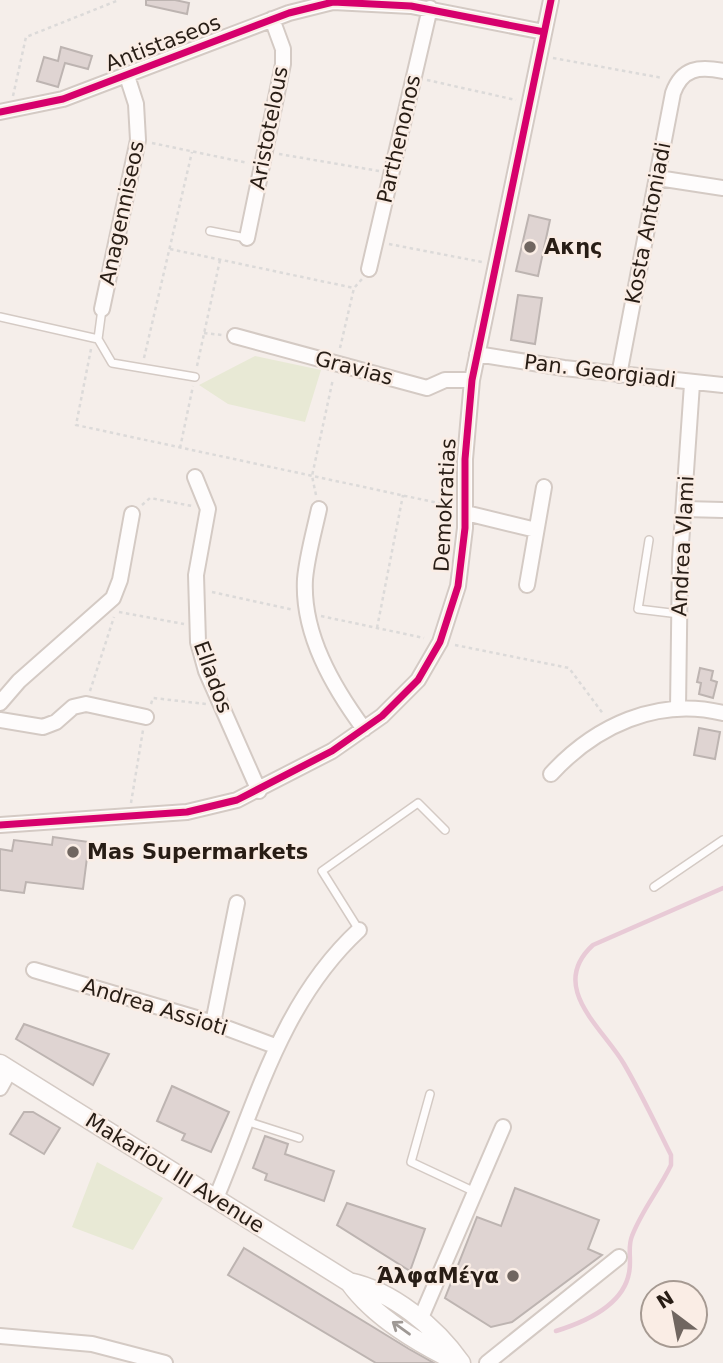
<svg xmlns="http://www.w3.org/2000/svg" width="723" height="1363" viewBox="0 0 723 1363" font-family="'DejaVu Sans',sans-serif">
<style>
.green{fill:#e8e9d5}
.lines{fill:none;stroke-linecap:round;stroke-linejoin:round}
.stream{stroke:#e8cad6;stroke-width:4.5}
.building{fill:#dfd4d2;stroke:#bdb4b1;stroke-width:2}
.service-casing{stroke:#d4cac4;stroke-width:10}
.minor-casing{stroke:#d4cac4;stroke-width:18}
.tertiary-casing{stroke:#d4cac4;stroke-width:21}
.path{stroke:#dcdad9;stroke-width:2.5;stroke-dasharray:3.5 3.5;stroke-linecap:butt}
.service{stroke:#fefcfc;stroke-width:7}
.minor{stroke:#fefcfc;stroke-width:14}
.tertiary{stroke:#fefcfc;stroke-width:18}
.cycleway-casing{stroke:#faede5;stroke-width:11}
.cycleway{stroke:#d6006c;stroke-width:7}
.oneway{stroke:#9e9894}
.poi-dot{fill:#706660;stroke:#faede5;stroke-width:2.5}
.labels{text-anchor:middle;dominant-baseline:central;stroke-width:5;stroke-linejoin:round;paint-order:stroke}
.street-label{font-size:21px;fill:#281d15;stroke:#faede5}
.poi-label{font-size:21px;font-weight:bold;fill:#281d15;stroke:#faede5;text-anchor:start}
</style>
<rect width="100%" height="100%" fill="#f5eeea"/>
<path class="green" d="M255,356L321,370L305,422L228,404L199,385Z
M97,1162L163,1198L133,1250L72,1227Z"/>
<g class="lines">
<path class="stream" d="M556,1331C585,1322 623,1306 629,1273C632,1260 627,1248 632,1236C642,1210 659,1190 671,1165V1155C656,1125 641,1093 624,1064C603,1028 547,987 593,945L723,888"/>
</g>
<path class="building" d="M146,0H175L189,3L187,14L146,5Z
M61,47L92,56L88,69L65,63L58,87L37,81L44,57L58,61Z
M529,215L550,220L538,276L516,271Z
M518,295L542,298L535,344L511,340Z
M700,668L713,671L711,680L717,682L713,698L699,694L701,683L697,682Z
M699,728L720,732L715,759L694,755Z
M53,837L89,842L83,889L26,882L24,893L0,890V849L12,851L14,840L52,845Z
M24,1024L109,1054L93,1085L16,1039Z
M172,1086L229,1112L211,1152L182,1140L185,1134L157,1121Z
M24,1112H33L60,1128L44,1154L10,1134Z
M265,1136L288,1144L285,1154L334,1171L324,1201L265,1180L267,1174L253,1168Z
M515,1188L599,1220L588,1249L602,1255L512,1322L491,1327L445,1298L477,1217L501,1226Z
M347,1203L425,1229L410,1271L337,1225Z
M244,1248L409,1349L434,1363H376L228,1275Z"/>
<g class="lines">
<defs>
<path id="service" d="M210,231L246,238
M102,309L98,339L112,363L195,377
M0,317L98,339
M649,540L638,609L679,614
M654,887L723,840
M359,930L322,871L418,803L445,830
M430,1094L411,1162L475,1192
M246,1121L299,1138"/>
<path id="minor" d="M0,112L63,99L289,13L333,2L411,6L544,32
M658,178L723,188
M247,238L283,64V49L272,19
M369,269L430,8
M102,309L138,140L136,104L127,76
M235,336L427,388L445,380H472
M477,354L564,368L723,385
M619,375L673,93C682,68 699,66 723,71
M195,477L208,509L196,575L198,642L206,671L259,791
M319,509C314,532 307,556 305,579C302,634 333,687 364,729
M684,509L723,510
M466,513L536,530
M527,585L544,487
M0,703L19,681L113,598L120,580L132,514
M678,708L680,559L692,384
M0,720L43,727L56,722L73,707L86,704L146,717
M551,774C595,726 657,697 723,713
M0,825L187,812L237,800L332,751L382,716L418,680L440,642L458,586L465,528V459L472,380L551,0
M34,970L213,1023L275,1046
M213,1023L237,903
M0,1088L10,1070
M216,1198C256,1103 281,1002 359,930
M420,1320L503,1127
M0,1336L92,1344L165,1363
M487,1363L619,1257"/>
<path id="tertiary" d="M0,1064L349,1282C392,1291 436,1327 461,1363
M349,1282C374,1317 421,1345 460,1363"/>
</defs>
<use href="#service" class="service-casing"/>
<use href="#minor" class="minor-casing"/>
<use href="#tertiary" class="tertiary-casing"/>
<path class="path" d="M553,58L663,78
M427,80L516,100
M13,96L26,37L119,0
M152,143L248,163
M279,154L379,171
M389,244L482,262
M170,249L354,288
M204,333L222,335
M340,348L354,288L362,279
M91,349L76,425L452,506
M144,358L192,152
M197,366L220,260
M180,448L193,386
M316,495L312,476L333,379
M142,505L150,498L192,506
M212,592L294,610
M119,612L184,624
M321,616L424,638
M377,628L403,495
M455,645L569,668L604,715
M90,691L114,617
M151,704L153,698L206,704
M131,803L143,730"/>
<use href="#service" class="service"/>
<use href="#minor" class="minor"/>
<use href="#tertiary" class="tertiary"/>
<defs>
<path id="cycleway" d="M0,112L63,99L289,13L333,2L411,6L544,32
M0,825L187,812L237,800L332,751L382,716L418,680L440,642L458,586L465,528V459L472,380L551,0"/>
</defs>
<use href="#cycleway" class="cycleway-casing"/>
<use href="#cycleway" class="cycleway"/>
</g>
<defs><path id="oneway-shaft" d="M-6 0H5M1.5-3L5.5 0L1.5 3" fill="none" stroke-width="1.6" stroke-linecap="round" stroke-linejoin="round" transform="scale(1.75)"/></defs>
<use class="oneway" href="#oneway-shaft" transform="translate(401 1328) rotate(-144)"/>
<g class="poi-dot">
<circle cx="530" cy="247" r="7"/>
<circle cx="73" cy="852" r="7"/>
<circle cx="513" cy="1276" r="7"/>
</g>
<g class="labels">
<g class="street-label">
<text transform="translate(163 43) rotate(-21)">Antistaseos</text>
<text transform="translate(269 128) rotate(-79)">Aristotelous</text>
<text transform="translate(399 139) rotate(-77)">Parthenonos</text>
<text transform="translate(122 213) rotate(-78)">Anagenniseos</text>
<text transform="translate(648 223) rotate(-79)">Kosta Antoniadi</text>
<text transform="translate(354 368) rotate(15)">Gravias</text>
<text transform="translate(600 371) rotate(7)">Pan. Georgiadi</text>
<text transform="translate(445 505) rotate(-87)">Demokratias</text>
<text transform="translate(683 546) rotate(-87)">Andrea Vlami</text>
<text transform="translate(213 677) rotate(70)">Ellados</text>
<text transform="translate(155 1007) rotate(17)">Andrea Assioti</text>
<text transform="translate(175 1173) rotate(32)">Makariou III Avenue</text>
</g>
<g class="poi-label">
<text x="544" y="247">Ακης</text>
<text x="87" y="852">Mas Supermarkets</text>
<text x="499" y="1276" text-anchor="end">ΆλφαΜέγα</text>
</g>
</g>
<g transform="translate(674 1314) rotate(328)"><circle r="33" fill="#faede5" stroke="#a69a92" stroke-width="2"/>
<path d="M0-5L12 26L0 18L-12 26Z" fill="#706660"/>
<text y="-10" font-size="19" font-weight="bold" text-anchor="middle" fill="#281d15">N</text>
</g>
</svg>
